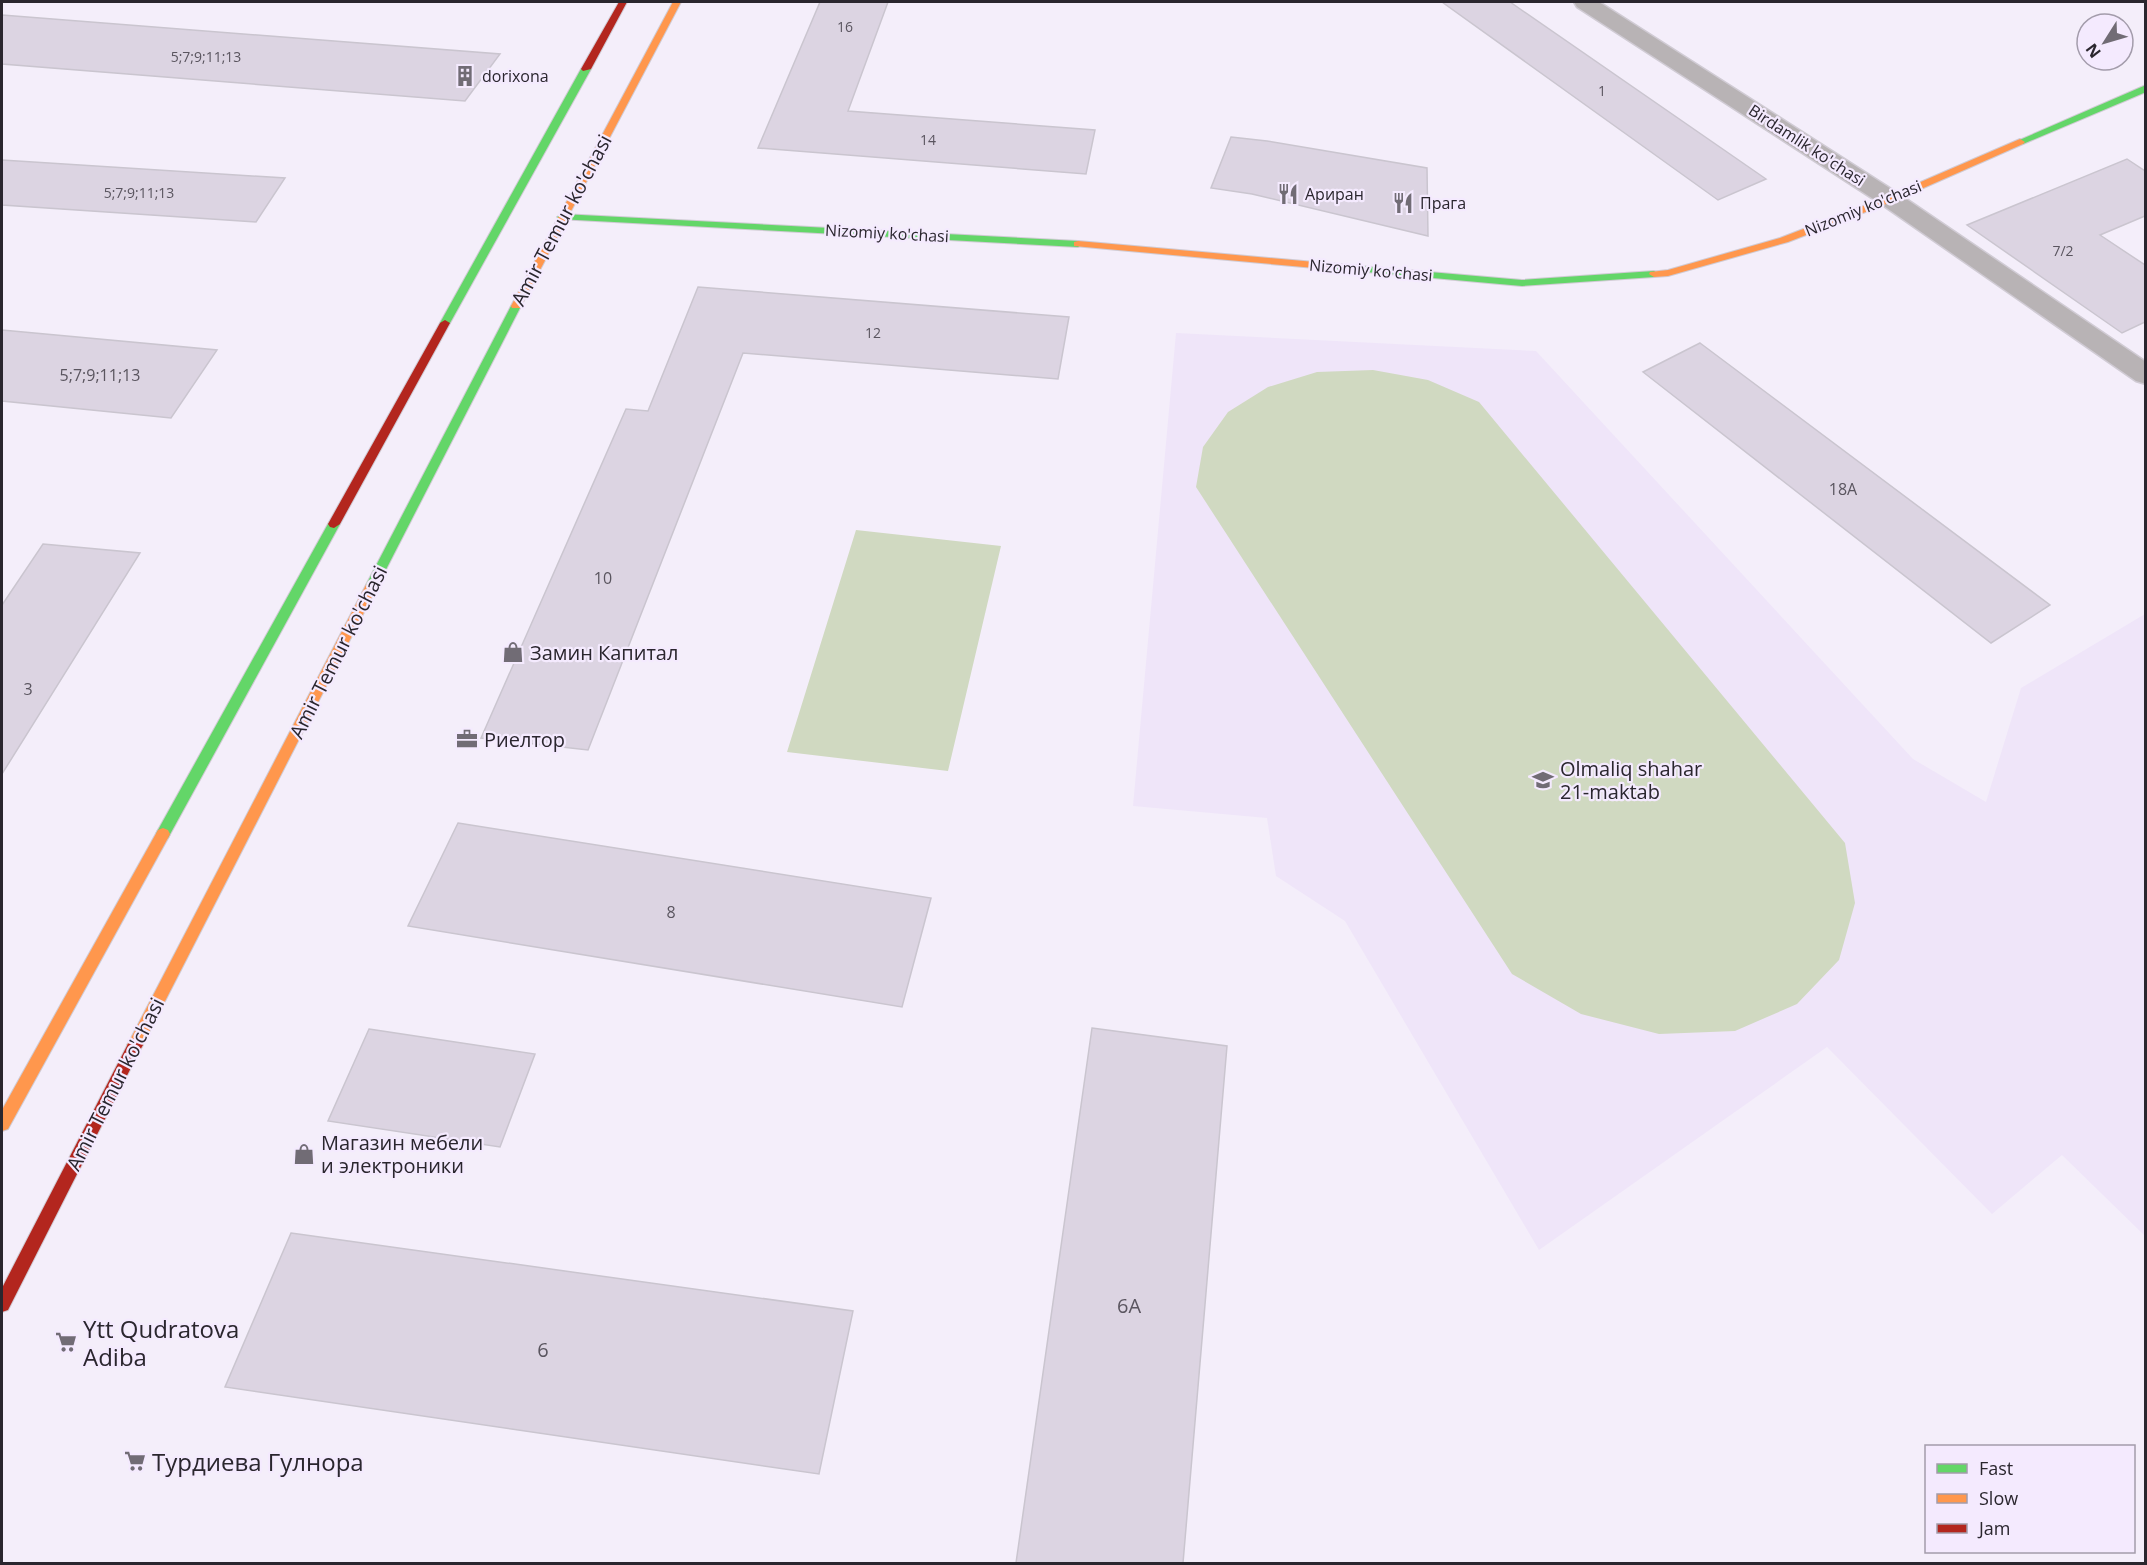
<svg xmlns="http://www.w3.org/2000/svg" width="2147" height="1565" viewBox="0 0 2147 1565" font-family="'Open Sans',sans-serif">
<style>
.built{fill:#efe5f9}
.green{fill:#d0d9c1}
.building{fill:#dcd4e2;stroke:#cac5cf;stroke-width:1.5}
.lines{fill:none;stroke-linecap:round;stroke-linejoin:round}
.street-casing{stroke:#d0cbd4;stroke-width:3}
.fast-casing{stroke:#d0cbd4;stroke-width:2}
.slow-casing{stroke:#d0cbd4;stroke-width:2}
.jam-casing{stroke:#d0cbd4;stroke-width:2}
.street{fill:#b8b3b5;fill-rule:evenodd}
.fast{fill:#63d668;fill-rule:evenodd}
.slow{fill:#ff974d;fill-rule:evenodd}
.jam{fill:#b3261e;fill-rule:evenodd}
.labels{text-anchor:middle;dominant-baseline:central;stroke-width:4.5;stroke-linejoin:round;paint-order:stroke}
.far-number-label{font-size:14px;fill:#5a555f}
.far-poi-label{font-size:16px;fill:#2a262e;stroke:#f4eafe;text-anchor:start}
.far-street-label{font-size:16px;fill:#2a262e;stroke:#f4eafe}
.number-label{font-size:16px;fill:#5a555f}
.street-label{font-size:20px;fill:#2a262e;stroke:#f4eafe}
.poi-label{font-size:20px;fill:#2a262e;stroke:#f4eafe;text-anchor:start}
.near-number-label{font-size:20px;fill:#5a555f}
.near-poi-label{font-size:24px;fill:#2a262e;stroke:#f4eafe;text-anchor:start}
</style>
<rect width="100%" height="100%" fill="#f4eefa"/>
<path class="built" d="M1176,333L1536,351L1913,759L1986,802L2021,688L2145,614V1236L2062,1155L1992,1214L1827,1047L1539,1250L1345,921L1276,876L1267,818L1133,806Z"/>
<path class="green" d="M1373,370L1428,380L1479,402L1845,843L1855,903L1839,960L1797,1004L1735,1031L1659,1034L1581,1014L1512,974L1196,487L1203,447L1228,412L1268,387L1317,372Z
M856,530L1001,546L948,771L787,752Z"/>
<path class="building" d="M820,2H888L848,111L1095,130L1086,174L758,148Z
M1442,2H1510L1766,179L1718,200Z
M2,15L500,54L465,101L2,64Z
M1231,137L1267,141L1427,168L1428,236L1252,194L1211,188Z
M2127,159L2145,171V216L2100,235L2145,265V322L2122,333L1967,225Z
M2,160L285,178L256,222L2,205Z
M698,287L1069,317L1058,379L743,353L588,750L481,738L626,409L648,411Z
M2,330L217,350L171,418L2,401Z
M1700,343L2050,605L1991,643L1643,372Z
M43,544L140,553L2,774V605Z
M458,823L931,898L902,1007L408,926Z
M1092,1028L1227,1046L1183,1563H1016Z
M369,1029L535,1054L500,1147L328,1121Z
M291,1233L853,1311L819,1474L225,1387Z"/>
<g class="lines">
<defs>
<path id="street" d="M1574,2H1599L1899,194L2146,362V384L2136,381L1881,204L1577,7Z"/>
<path id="fast" d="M586,66L591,69L450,323L445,326L441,325L440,323L581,69Z
M2146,85V92L2023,144L2015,142Z
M562,214L1078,241L1083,244L1078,247L558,219L557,217Z
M1326,263L1522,280L1654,271L1659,274L1654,277L1522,286L1322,268L1321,266Z
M516,303L521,306L378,585L372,590L368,588L366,585L511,306Z
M334,520L340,524L168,838L163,840L158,838L156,834L158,830L328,524Z"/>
<path id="slow" d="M673,2H681L521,306L520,308H512L511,306Z
M2020,139L2025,142L2023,144L1894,201L1788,242L1668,276L1654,277L1649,274L1650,272L1668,270L1780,238L1886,197Z
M1078,241L1326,263L1331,266L1326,269L1074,246V242Z
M372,580L378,585L140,1050L135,1052L130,1050L127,1045L130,1040L366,585Z
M163,828L168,830L170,834L168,838L8,1129L2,1131V1110L158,830Z"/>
<path id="jam" d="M619,2H627L591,69L583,71L581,69Z
M445,320L450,323L340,524L334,528L330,527L328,524L440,323Z
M135,1038L140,1040L143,1045L140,1050L8,1310L2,1312V1288L130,1040Z"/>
</defs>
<use href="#street" class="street-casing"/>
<use href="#fast" class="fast-casing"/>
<use href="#slow" class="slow-casing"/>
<use href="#jam" class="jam-casing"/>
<use href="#street" class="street"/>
<use href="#fast" class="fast"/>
<use href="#slow" class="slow"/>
<use href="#jam" class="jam"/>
</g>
<defs>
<symbol id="building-bare" viewBox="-9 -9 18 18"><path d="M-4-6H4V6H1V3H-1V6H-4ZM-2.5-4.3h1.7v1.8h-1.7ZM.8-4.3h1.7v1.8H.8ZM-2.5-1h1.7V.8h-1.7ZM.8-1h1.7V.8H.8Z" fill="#716c75" stroke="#f4eafe" stroke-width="2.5" paint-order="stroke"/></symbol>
<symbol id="restaurant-bare" viewBox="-9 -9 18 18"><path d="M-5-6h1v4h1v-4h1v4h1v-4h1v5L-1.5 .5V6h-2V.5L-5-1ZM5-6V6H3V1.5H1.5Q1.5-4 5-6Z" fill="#716c75" stroke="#f4eafe" stroke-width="2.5" paint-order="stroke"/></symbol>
<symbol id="shop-bare" viewBox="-9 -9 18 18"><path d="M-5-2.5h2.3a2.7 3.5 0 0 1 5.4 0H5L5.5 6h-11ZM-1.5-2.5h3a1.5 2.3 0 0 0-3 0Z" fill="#716c75" stroke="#f4eafe" stroke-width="2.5" paint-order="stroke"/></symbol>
<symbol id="office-bare" viewBox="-9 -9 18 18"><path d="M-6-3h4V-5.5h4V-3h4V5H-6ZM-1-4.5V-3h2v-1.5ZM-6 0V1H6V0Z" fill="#716c75" stroke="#f4eafe" stroke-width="2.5" paint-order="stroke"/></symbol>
<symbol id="school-bare" viewBox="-9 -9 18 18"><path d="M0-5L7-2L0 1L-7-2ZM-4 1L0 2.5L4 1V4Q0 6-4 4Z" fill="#716c75" stroke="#f4eafe" stroke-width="2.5" paint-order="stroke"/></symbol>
<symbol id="supermarket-bare" viewBox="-9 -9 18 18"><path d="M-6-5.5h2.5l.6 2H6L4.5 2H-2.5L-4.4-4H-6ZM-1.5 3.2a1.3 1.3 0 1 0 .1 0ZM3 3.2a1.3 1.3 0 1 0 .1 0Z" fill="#716c75" stroke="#f4eafe" stroke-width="2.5" paint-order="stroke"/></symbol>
</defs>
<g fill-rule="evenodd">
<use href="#building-bare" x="450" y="61" width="30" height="30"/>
<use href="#restaurant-bare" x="1273" y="179" width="30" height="30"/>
<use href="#restaurant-bare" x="1388" y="188" width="30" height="30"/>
<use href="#shop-bare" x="498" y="637" width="30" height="30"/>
<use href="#office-bare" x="452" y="724" width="30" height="30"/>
<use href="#school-bare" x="1528" y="765" width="30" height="30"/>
<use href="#shop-bare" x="289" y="1139" width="30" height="30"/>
<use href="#supermarket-bare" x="51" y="1327" width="30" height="30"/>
<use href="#supermarket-bare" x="120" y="1446" width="30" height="30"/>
</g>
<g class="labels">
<g class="far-number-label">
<text x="845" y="26">16</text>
<text x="206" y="56">5;7;9;11;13</text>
<text x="1602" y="90">1</text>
<text x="928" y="139">14</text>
<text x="139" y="192">5;7;9;11;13</text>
<text x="2063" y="250">7/2</text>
<text x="873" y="332">12</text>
</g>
<g class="far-poi-label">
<text x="482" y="76">dorixona</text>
<text x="1305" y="194">Ариран</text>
<text x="1420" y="203">Прага</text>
</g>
<g class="far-street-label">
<text transform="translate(1807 145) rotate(33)">Birdamlik ko'chasi</text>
<text transform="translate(1863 208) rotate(-22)">Nizomiy ko'chasi</text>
<text transform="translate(887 233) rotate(3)">Nizomiy ko'chasi</text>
<text transform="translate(1371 270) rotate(5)">Nizomiy ko'chasi</text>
</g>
<g class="number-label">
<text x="100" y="375">5;7;9;11;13</text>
<text x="1843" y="489">18А</text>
<text x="603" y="578">10</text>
<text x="28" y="689">3</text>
<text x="671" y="912">8</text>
</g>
<g class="street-label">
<text transform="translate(561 220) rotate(-62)">Amir Temur ko'chasi</text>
<text transform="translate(338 652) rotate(-63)">Amir Temur ko'chasi</text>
<text transform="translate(115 1084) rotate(-63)">Amir Temur ko'chasi</text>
</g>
<g class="poi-label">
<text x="530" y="652">Замин Капитал</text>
<text x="484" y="739">Риелтор</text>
<text x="1560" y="768">Olmaliq shahar<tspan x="1560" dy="23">21-maktab</tspan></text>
<text x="321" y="1142">Магазин мебели<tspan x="321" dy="23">и электроники</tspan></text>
</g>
<g class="near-number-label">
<text x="1129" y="1305">6А</text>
<text x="543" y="1349">6</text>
</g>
<g class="near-poi-label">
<text x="83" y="1328">Ytt Qudratova<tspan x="83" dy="28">Adiba</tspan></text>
<text x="152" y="1461">Турдиева Гулнора</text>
</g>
</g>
<rect width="2147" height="1565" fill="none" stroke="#2a262e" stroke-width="6"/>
<rect x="1925" y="1445" width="210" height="108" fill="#f4eafe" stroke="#a39cab" stroke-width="1.5"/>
<rect x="1937" y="1464" width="30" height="9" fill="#63d668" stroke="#a39cab" stroke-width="1.5"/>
<text x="1979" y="1475" font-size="18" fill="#2a262e">Fast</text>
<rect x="1937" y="1494" width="30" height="9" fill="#ff974d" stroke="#a39cab" stroke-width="1.5"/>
<text x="1979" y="1505" font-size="18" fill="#2a262e">Slow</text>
<rect x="1937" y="1524" width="30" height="9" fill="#b3261e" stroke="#a39cab" stroke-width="1.5"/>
<text x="1979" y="1535" font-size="18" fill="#2a262e">Jam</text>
<g transform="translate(2105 42) rotate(233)"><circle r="28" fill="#f4eafe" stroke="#a39cab" stroke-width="1.5"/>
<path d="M0-4.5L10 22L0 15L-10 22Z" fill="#716c75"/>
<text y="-9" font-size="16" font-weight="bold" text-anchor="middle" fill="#2a262e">N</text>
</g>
</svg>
